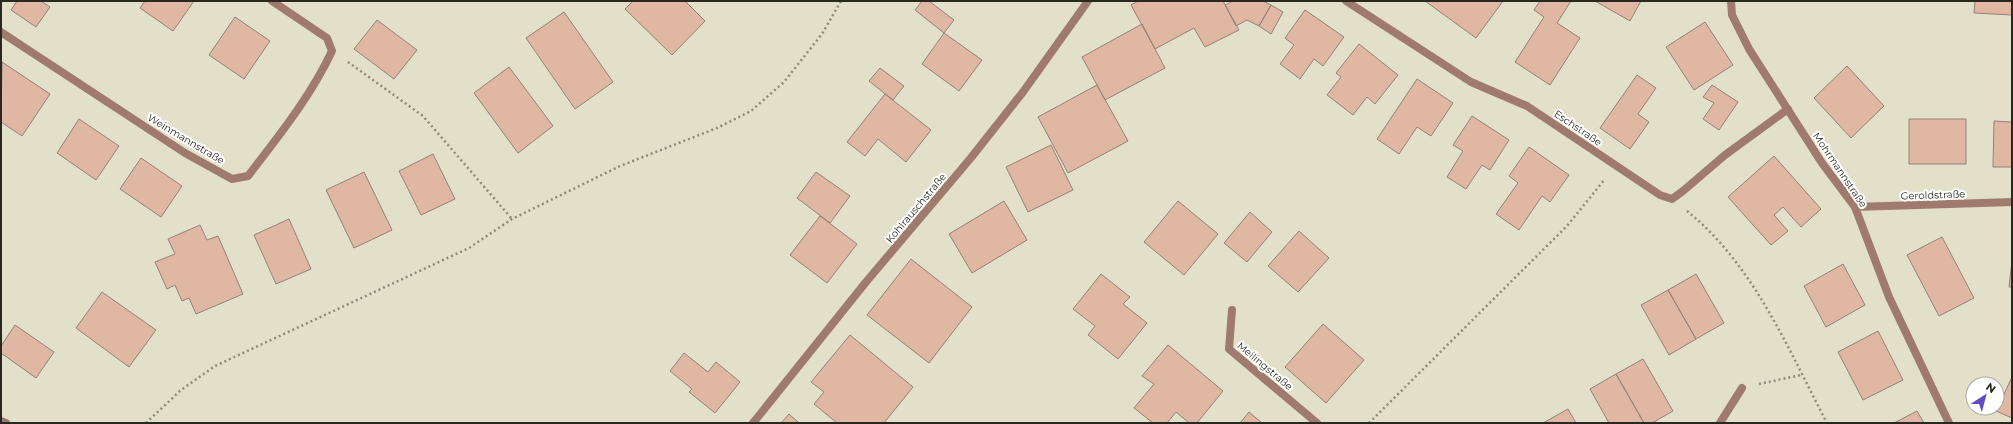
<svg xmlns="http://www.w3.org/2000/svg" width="2013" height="424" viewBox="0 0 2013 424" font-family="Montserrat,sans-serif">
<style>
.building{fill:#dfb7a2;stroke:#958177}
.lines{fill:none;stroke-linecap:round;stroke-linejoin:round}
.path{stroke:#8c8a7a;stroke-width:2.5;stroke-dasharray:2 3;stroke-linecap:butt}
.minor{stroke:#a07b6d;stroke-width:8}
.labels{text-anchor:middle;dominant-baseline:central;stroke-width:4;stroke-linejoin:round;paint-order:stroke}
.street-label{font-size:10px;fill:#292820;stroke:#fff}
</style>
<rect width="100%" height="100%" fill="#e3e0ca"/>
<path class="building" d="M17,1H41L50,7L36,27L11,10Z
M145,1H194L173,31L140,8Z
M633,1H685L705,21L672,55L625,9Z
M922,1H929L954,20L944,33L915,10Z
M1138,1H1223L1239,30L1205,47L1194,28L1155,49L1131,5Z
M1233,1H1263L1271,5L1259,26L1247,20L1236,26L1225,5Z
M1425,1H1503L1476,38Z
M1540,1H1571L1557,23L1580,38L1550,85L1515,62L1544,17L1534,10Z
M1595,1H1641L1630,21Z
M1975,1H2012V15L1974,13Z
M1271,5L1283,12L1271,34L1259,26Z
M1305,10L1344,37L1323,66L1314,59L1300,79L1280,64L1294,45L1285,38Z
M564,12L613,82L575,109L526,38Z
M235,17L270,41L244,79L209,55Z
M377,20L417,50L394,79L354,49Z
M1705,22L1733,65L1694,90L1666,47Z
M1142,24L1165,68L1105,100L1082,57Z
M944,33L982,60L959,91L922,64Z
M1359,44L1398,75L1375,104L1367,97L1353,115L1327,95L1341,77L1336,73Z
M2,62L50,94L22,136L1,122Z
M1847,66L1884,106L1851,138L1814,98Z
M509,67L553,126L518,153L474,93Z
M880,68L904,86L893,100L869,81Z
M1637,75L1656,88L1638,114L1649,122L1630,149L1600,128Z
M1417,79L1453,103L1431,136L1417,127L1399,154L1377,139Z
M1097,85L1128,141L1068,173L1038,117Z
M1712,85L1738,102L1719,130L1703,119L1714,103L1703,97Z
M885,94L931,130L906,162L878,139L865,156L847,142Z
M1472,116L1509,140L1490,170L1482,165L1466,189L1447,177L1463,151L1453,145Z
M79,119L119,146L96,180L57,153Z
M1909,119H1966V164H1909Z
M1994,121L2012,122V167H1993Z
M1051,145L1073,190L1028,212L1006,167Z
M1529,147L1569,175L1550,202L1542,196L1519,230L1496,214L1518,183L1509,176Z
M433,154L455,199L421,215L399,171Z
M1774,156L1821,209L1801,227L1783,207L1774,215L1788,231L1771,245L1728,197Z
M141,158L182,186L161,217L120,189Z
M364,172L392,230L354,248L326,190Z
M816,172L850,196L830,223L797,198Z
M1004,201L1027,240L972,273L949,234Z
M1178,201L1218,234L1184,275L1144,242Z
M1250,212L1272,232L1247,262L1224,243Z
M820,216L857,244L827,283L790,255Z
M289,219L311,269L276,284L254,235Z
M200,225L207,240L218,236L243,294L196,314L189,298L182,301L175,285L167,289L155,262L175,254L168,239Z
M1299,231L1329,258L1298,292L1268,266Z
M1942,237L1974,298L1939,316L1907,255Z
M911,259L972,307L929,363L867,315Z
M2012,261V287H2009Z
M1843,264L1865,305L1826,327L1804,286Z
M1101,274L1130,297L1123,304L1147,323L1118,359L1088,335L1095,326L1073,309Z
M1696,274L1724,323L1696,339L1668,290Z
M1668,290L1696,339L1669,355L1641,305Z
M102,292L156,330L129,367L76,328Z
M1323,324L1364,360L1326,403L1285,367Z
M15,325L54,352L36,378L1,353V346Z
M1878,331L1903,380L1863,400L1838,352Z
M850,335L913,387L884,423H837L814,404L824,392L811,382Z
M1168,345L1223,391L1197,423H1189L1176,412L1167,423H1153L1134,408L1154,384L1142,376Z
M684,353L708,372L716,362L740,382L715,413L689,392L692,389L670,371Z
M1643,359L1673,411L1652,423H1644L1616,374Z
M1616,374L1644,423H1609L1590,389Z
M2012,377V418L1996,411Z
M1568,409L1576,423H1543Z
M1917,411L1924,423H1894Z
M1249,412L1262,423H1240Z
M789,414L799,423H781Z"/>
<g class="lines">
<path class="path" d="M348,62L423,116L512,219
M1687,211C1754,265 1788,349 1827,423
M1759,384L1801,375
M146,423L181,390L215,366L469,248L512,219L620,166L717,128L751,111L784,82L822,34L841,1
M1369,423L1567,226L1605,179"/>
<path class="minor" d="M1346,1L1471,82L1527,106L1660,195L1672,199L1683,191L1725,155L1788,109
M1731,1L1732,15L1749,49L1822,163L1855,207L1889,297L1949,423
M1,32L185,153L232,179L248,176C278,137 311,96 332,51L327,38L272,1
M1855,207L2012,202
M1232,310L1229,349L1317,423
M1,421L6,423
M753,423L866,282L970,159L1023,92L1088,1
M1720,423L1742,388"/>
</g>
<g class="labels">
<g class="street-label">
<text transform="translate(1578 128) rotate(34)">Eschstraße</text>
<text transform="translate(186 139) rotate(31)">Weinmannstraße</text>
<text transform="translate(1840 170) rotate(56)">Mohrmannstraße</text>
<text transform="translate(1933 195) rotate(-2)">Geroldstraße</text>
<text transform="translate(916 208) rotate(-50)">Kohlrauschstraße</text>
<text transform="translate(1265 366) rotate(40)">Meilingstraße</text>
</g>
</g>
<rect width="2013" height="424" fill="none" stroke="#292820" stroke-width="4"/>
<g transform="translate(1985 396) rotate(36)"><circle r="19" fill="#ffffff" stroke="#a9a9a6"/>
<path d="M0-3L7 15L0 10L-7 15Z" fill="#5e4cc4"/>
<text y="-6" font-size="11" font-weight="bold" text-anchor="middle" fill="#292820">N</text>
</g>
</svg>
